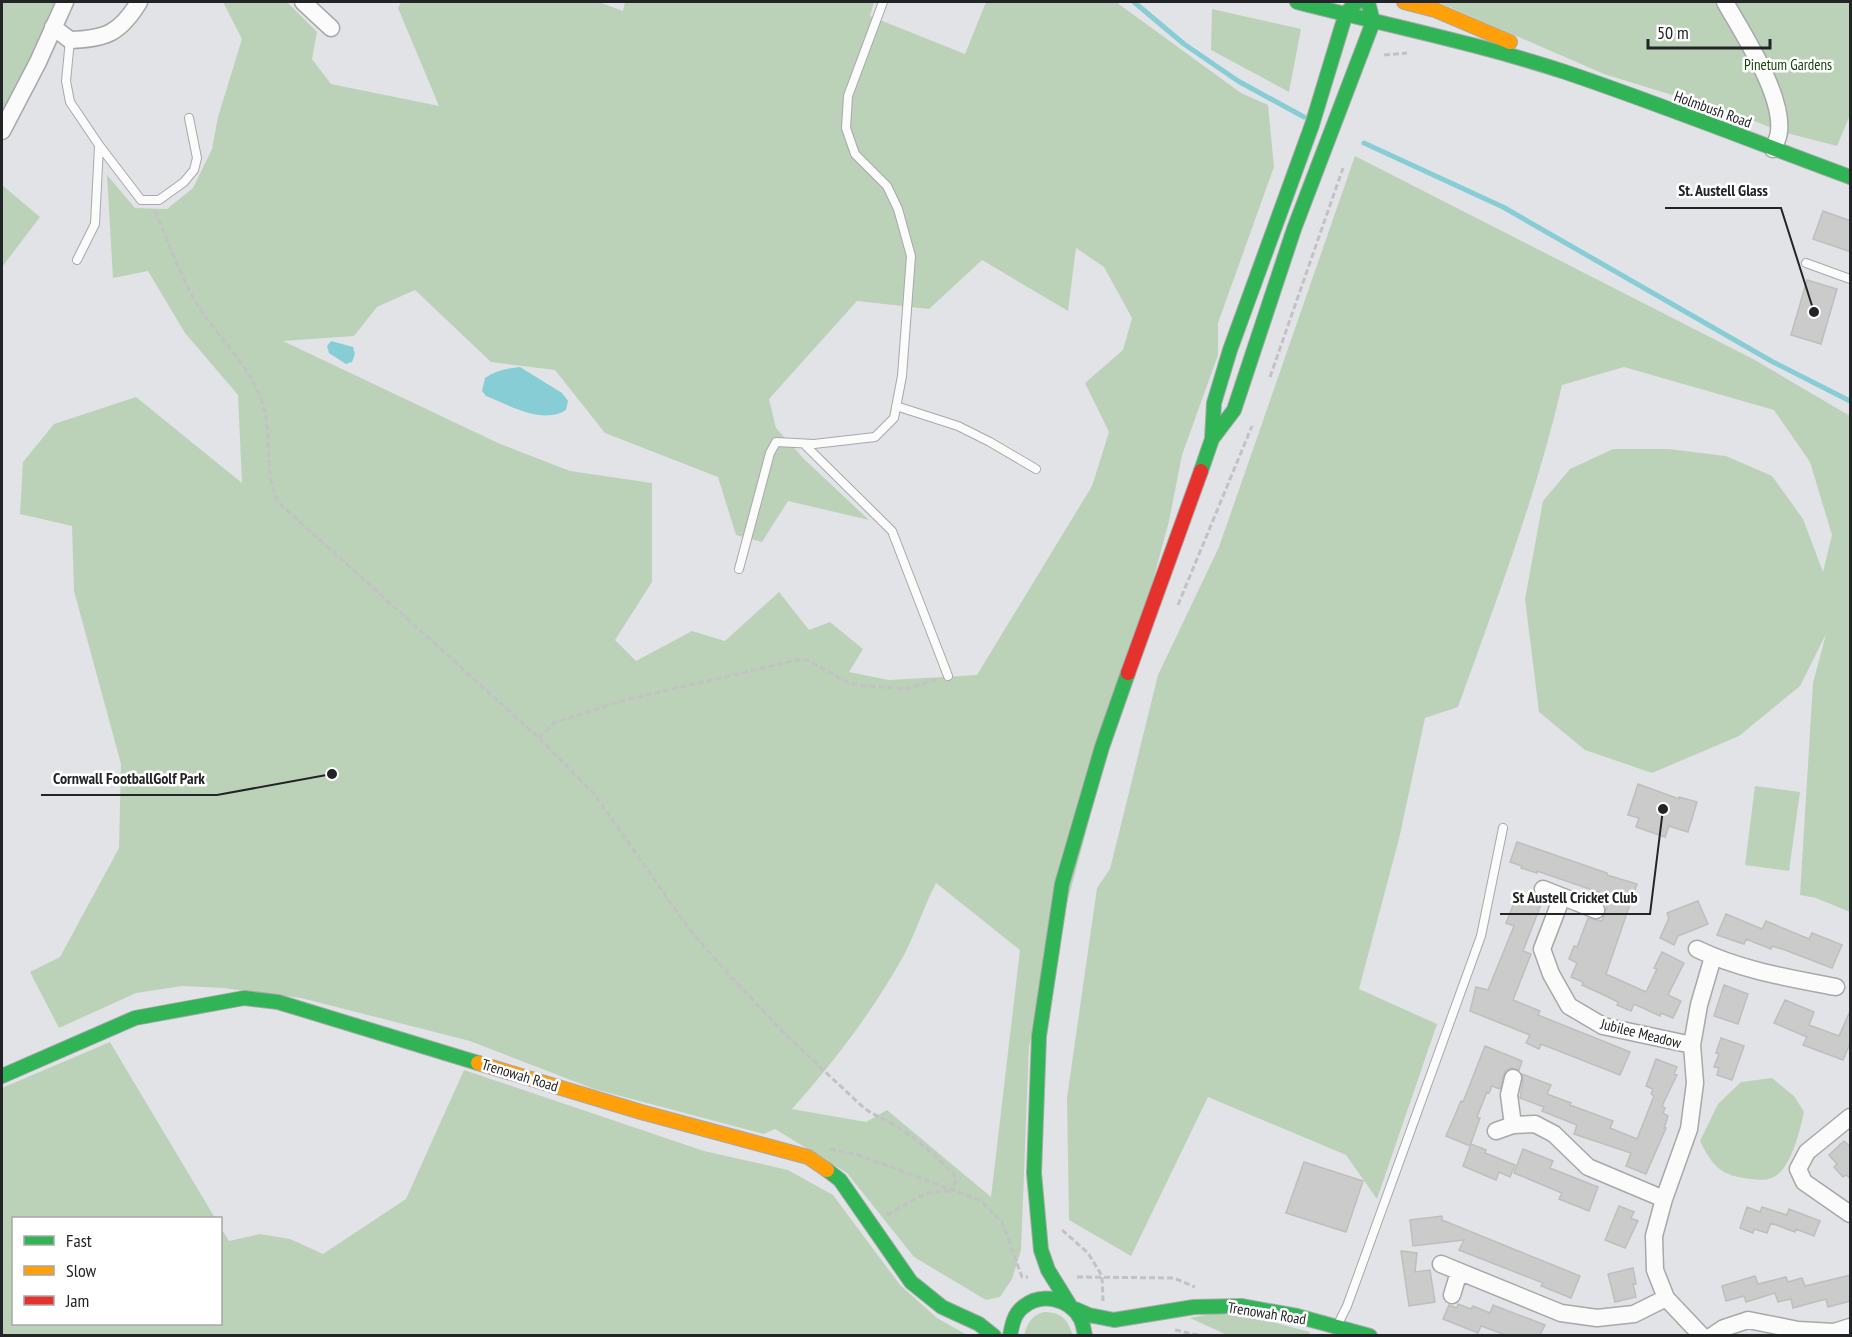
<svg xmlns="http://www.w3.org/2000/svg" width="1852" height="1337" viewBox="0 0 1852 1337" font-family="'PT Sans Narrow',sans-serif">
<style>
.green{fill:#bbd2b9;fill-rule:evenodd}
.water{fill:#87cdd5}
.lines{fill:none;stroke-linecap:round;stroke-linejoin:round}
.stream{stroke:#87cdd5;stroke-width:5}
.building{fill:#cbcbcc;stroke:#bebebf;stroke-width:1.5}
.lane-casing{stroke:#a7a8aa;stroke-width:10}
.street-casing{stroke:#a7a8aa;stroke-width:19}
.fast-casing{stroke:#a7a8aa;stroke-width:16}
.slow-casing{stroke:#a7a8aa;stroke-width:16}
.jam-casing{stroke:#a7a8aa;stroke-width:16}
.path{stroke:#c2c2c4;stroke-width:3;stroke-dasharray:6 3;stroke-linecap:butt}
.lane{stroke:#fbfbfb;stroke-width:8}
.street{stroke:#fbfbfb;stroke-width:16}
.fast{stroke:#30b455;stroke-width:14}
.slow{stroke:#ff9f0a;stroke-width:14}
.jam{stroke:#e5322d;stroke-width:14}
.labels{text-anchor:middle;dominant-baseline:central;stroke-width:5;stroke-linejoin:round;paint-order:stroke}
.park-label{font-size:15px;fill:#15440b;stroke:#fff}
.street-label{font-size:15px;fill:#232427;stroke:#fff}
.leader{fill:none;stroke:#232427;stroke-width:2}
.callout-dot{fill:#232427;stroke:#fff;stroke-width:2}
.callout-label{font-size:16px;text-anchor:middle;font-weight:bold;fill:#232427;stroke:#fff;stroke-width:5;stroke-linejoin:round;paint-order:stroke}
</style>
<rect width="100%" height="100%" fill="#e2e3e7"/>
<path class="green" d="M2,2H65L2,131Z
M223,2H287L317,32L312,59L331,84L439,106L398,8L401,2H599L623,11L625,2H874L870,16L965,54L986,2H1116L1241,93L1268,105L1274,167L1218,323V355L1182,455L1169,521L1029,1046L1021,1250L1012,1279L1000,1297L986,1300L914,1257L847,1173L775,1129L764,1134L594,1089L470,1041L301,998L223,988L182,986L136,993L59,1028L30,972L60,957L119,848L121,764L74,591L72,526L20,514L23,462L54,424L136,397L242,483L238,395L185,333L148,271L113,278L107,175L135,208L167,209L193,188L212,149L218,117L242,39ZM1076,248L1104,267L1132,318L1123,350L1085,383L1109,432L1092,486L977,675L889,680L849,672L863,649L830,622L809,630L779,592L725,641L692,631L636,661L615,640L652,582V483L570,471L498,443L283,341L354,336L377,307L415,290L491,362L555,370L605,433L718,477L736,535L762,542L788,501L869,520L805,460L776,428L769,399L857,301L929,309L982,260L1068,311ZM936,883L1020,950L991,1197L887,1110L866,1122L792,1109C834,1062 873,1011 904,955C916,932 924,906 936,883Z
M1438,2H1850V115L1837,146L1779,131L1747,118L1604,74Z
M1212,9L1301,29L1289,92L1211,50Z
M1355,156L1753,359L1850,416V912L1816,898L1800,895L1813,683L1826,634L1800,686L1739,736L1652,773L1585,750L1539,712L1525,599L1543,501L1570,469L1613,449H1669L1726,456L1772,476L1803,519L1823,572L1832,535L1810,462L1774,410L1624,367L1562,385C1537,494 1496,601 1458,707L1425,718L1399,839L1359,989L1437,1024L1377,1199L1346,1155L1208,1097L1131,1256L1069,1220L1067,1098L1097,888L1110,869L1158,675L1219,547Z
M2,185L40,217L2,267Z
M1755,786L1800,792L1789,871L1745,865Z
M110,1042L215,1218H14V1324H220L221,1228L229,1241L260,1234L290,1239L323,1254L406,1199L464,1070L704,1151L788,1170L833,1195L900,1285L937,1318L967,1335L2,1336V1088Z
M1772,1078L1794,1096L1804,1112C1800,1130 1792,1164 1777,1175C1768,1181 1761,1180 1751,1179C1721,1176 1713,1167 1700,1141L1718,1104L1741,1082Z
M1044,1312C1062,1312 1068,1320 1073,1336H1024C1027,1323 1032,1315 1044,1312Z
M1215,1313L1265,1320L1310,1332L1309,1336L1227,1335L1190,1318Z"/>
<path class="water" d="M331,341L353,347L355,354L352,362L346,364L329,353L327,346Z
M520,367L562,393L568,401L566,410C543,425 509,405 486,396L482,391L485,378C495,371 508,368 520,367Z"/>
<g class="lines">
<path class="stream" d="M1134,2L1184,44L1238,81L1304,117
M1364,143L1503,207L1773,362L1850,401"/>
</g>
<path class="building" d="M1823,211L1851,221V252L1813,239Z
M1807,280L1837,289L1821,344L1791,335Z
M1638,784L1679,799V797L1697,802L1688,832L1669,826L1665,837L1636,827L1639,818L1628,815Z
M1517,842L1607,873V875L1637,884L1606,974L1646,992L1657,969L1654,968L1662,952L1684,963L1668,995L1681,1001L1673,1018L1661,1013L1660,1016L1634,1004L1631,1011L1617,1005L1618,1002L1606,996L1582,985L1583,982L1571,977L1577,963L1569,959L1574,946L1577,947L1588,918L1602,921L1610,896L1537,871V873L1521,868L1522,866L1510,862Z
M1518,893L1542,902L1523,951L1531,954L1513,1000L1540,1011L1538,1015L1630,1052L1620,1075L1541,1044L1539,1049L1526,1043L1530,1035L1470,1011L1476,987L1488,990L1514,926L1506,923Z
M1698,901L1708,924L1678,936L1674,945L1660,938L1669,918L1667,913Z
M1726,914L1762,929L1766,921L1809,939L1812,933L1842,945L1832,968L1785,950L1772,946L1771,949L1746,939L1744,944L1717,935Z
M1724,985L1748,994L1738,1024L1714,1016Z
M1785,1000L1814,1012L1809,1025L1839,1036L1851,1009V1041L1843,1060L1803,1045L1807,1037L1774,1023Z
M1721,1038L1744,1046L1732,1080L1717,1075L1719,1068L1714,1067L1719,1054L1716,1053Z
M1485,1046L1522,1061L1519,1070L1511,1068L1505,1071L1500,1089L1492,1086L1489,1093L1487,1092L1477,1117L1480,1118L1470,1146L1446,1136L1461,1101L1463,1102Z
M1656,1059L1677,1067L1674,1074L1677,1075L1662,1106L1665,1108L1663,1113L1668,1116L1664,1128H1666L1646,1174L1626,1166L1631,1153L1574,1134L1577,1125L1542,1111L1544,1107L1520,1098L1523,1080L1522,1074L1551,1085L1547,1094L1571,1103L1570,1105L1613,1121L1610,1128L1637,1139L1654,1096L1651,1094L1653,1089L1646,1086Z
M1844,1141L1851,1147V1179L1846,1175L1843,1177L1834,1167L1837,1164L1829,1155Z
M1471,1144L1486,1150L1485,1153L1515,1165L1510,1177L1499,1172L1496,1180L1463,1166Z
M1523,1149L1553,1161L1550,1168L1598,1187L1589,1211L1559,1199L1562,1193L1514,1173Z
M1304,1162L1363,1181L1346,1232L1286,1213Z
M1619,1206L1634,1212L1631,1218L1638,1221L1625,1248L1605,1240Z
M1747,1207L1760,1212L1762,1207L1787,1215L1789,1209L1820,1221L1814,1236L1796,1229L1795,1232L1771,1223L1767,1233L1754,1229L1753,1233L1740,1228Z
M1442,1216V1220L1580,1276L1571,1298L1541,1286L1543,1283L1459,1250L1464,1240L1413,1246L1410,1220Z
M1401,1251L1417,1253L1415,1272L1430,1270L1435,1302L1409,1306Z
M1633,1268L1636,1284H1633L1636,1297L1615,1302L1608,1274Z
M1851,1275V1301L1828,1307L1826,1299L1793,1308L1791,1299L1778,1302L1775,1293L1746,1302L1744,1296L1726,1301L1722,1286L1755,1276L1758,1284L1786,1277L1788,1282L1802,1278L1805,1286Z
M1458,1304L1471,1309L1473,1306L1490,1313L1493,1305L1545,1325L1540,1335H1506L1481,1326L1478,1333L1443,1319L1449,1305L1457,1308Z"/>
<g class="lines">
<defs>
<path id="lane" d="M70,40L66,81L70,102L99,145L141,200H159L184,182L194,170L197,158L189,118
M77,260L95,224L99,146
M1806,263L1850,279
M896,406L958,426L990,442L1036,469
M804,444L892,531L948,676
M739,569L770,453L776,442L814,444L875,437L894,418L902,376L911,256L898,209L887,186L855,154L846,128L848,96L883,2
M1337,1326L1347,1306L1481,936L1503,828"/>
<path id="street" d="M303,2L331,28
M1725,2C1743,34 1783,94 1779,131C1779,137 1775,144 1773,149
M53,27L70,40C106,39 120,33 139,2
M2,131L38,62L65,2
M1543,889L1596,910
M1562,897L1542,949L1551,974L1569,1006L1603,1026L1692,1045
M1697,949C1740,970 1789,978 1836,987
M1513,1078L1509,1095L1513,1125
M1850,1117L1807,1152L1798,1169L1804,1182L1850,1214
M1496,1131L1513,1125L1535,1124L1554,1134L1588,1167L1664,1199
M1441,1264L1561,1313L1597,1318L1634,1314L1666,1298
M1452,1295L1459,1272
M1702,1336L1666,1298L1655,1270L1654,1236L1664,1199L1689,1129L1695,1083L1692,1045L1699,1005L1713,957
M1712,1336L1724,1328L1748,1320L1798,1330L1834,1332L1850,1327"/>
<path id="fast" d="M1297,2C1386,25 1477,43 1565,72C1660,104 1755,142 1850,177
M1212,439L1234,410L1294,229L1373,22L1369,6
M1201,471L1212,439L1214,403L1230,350L1312,125L1346,13L1357,2
M2,1076L135,1018L244,998L278,1002L478,1063
M827,1170L840,1180L911,1282L942,1307L979,1324L994,1336
M1069,1304L1048,1270L1041,1250L1034,1173L1039,1036L1062,884L1102,747L1128,673
M1075,1309L1089,1315L1114,1320L1194,1307L1241,1306L1297,1316L1370,1336
M1010,1336C1012,1325 1014,1314 1023,1307C1041,1292 1069,1298 1080,1318C1083,1323 1084,1330 1085,1336"/>
<path id="slow" d="M1404,2L1435,10L1510,42
M478,1063L641,1112L808,1157L827,1170"/>
<path id="jam" d="M1128,673L1201,471"/>
</defs>
<use href="#lane" class="lane-casing"/>
<use href="#street" class="street-casing"/>
<use href="#fast" class="fast-casing"/>
<use href="#slow" class="slow-casing"/>
<use href="#jam" class="jam-casing"/>
<path class="path" d="M1384,55L1407,53
M155,211C167,239 178,269 192,296C212,332 246,359 261,399C274,433 262,468 278,502L539,738L595,795L689,929L723,968L788,1037L864,1108C873,1115 883,1118 893,1124C916,1138 939,1158 957,1179L952,1191
M1270,377L1343,168
M1178,605L1252,426
M539,738L554,723L621,701L797,660H807L847,682L858,685L906,689L938,679
M830,1149L858,1155L980,1200L1002,1222L1022,1277H1028
M887,1215L926,1193L950,1191
M1062,1230L1088,1253L1102,1276L1103,1301
M1077,1277L1174,1278L1195,1287
M1175,1330L1202,1336"/>
<use href="#lane" class="lane"/>
<use href="#street" class="street"/>
<use href="#fast" class="fast"/>
<use href="#slow" class="slow"/>
<use href="#jam" class="jam"/>
</g>
<g class="labels">
<g class="park-label">
<text x="1788" y="64">Pinetum Gardens</text>
</g>
<g class="street-label">
<text transform="translate(1713 109) rotate(20)">Holmbush Road</text>
<text transform="translate(1641 1033) rotate(14)">Jubilee Meadow</text>
<text transform="translate(520 1075) rotate(17)">Trenowah Road</text>
<text transform="translate(1267 1313) rotate(9)">Trenowah Road</text>
</g>
</g>
<path class="leader" d="M1814 312L1781 208H1665M332 774L217 795H41M1663 809L1650 914H1500"/>
<g class="callout-dot">
<circle cx="1814" cy="312" r="6"/>
<circle cx="332" cy="774" r="6"/>
<circle cx="1663" cy="809" r="6"/>
</g>
<g class="callout-label">
<text x="1723" y="196">St. Austell Glass</text>
<text x="129" y="784">Cornwall FootballGolf Park</text>
<text x="1575" y="903">St Austell Cricket Club</text>
</g>
<rect width="1852" height="1337" fill="none" stroke="#232427" stroke-width="6"/>
<rect x="12" y="1217" width="210" height="108" fill="#ffffff" stroke="#a7a7a9" stroke-width="1.5"/>
<rect x="24" y="1236" width="30" height="9" fill="#30b455" stroke="#a7a7a9" stroke-width="1.5"/>
<text x="66" y="1247" font-size="18" fill="#232427">Fast</text>
<rect x="24" y="1266" width="30" height="9" fill="#ff9f0a" stroke="#a7a7a9" stroke-width="1.5"/>
<text x="66" y="1277" font-size="18" fill="#232427">Slow</text>
<rect x="24" y="1296" width="30" height="9" fill="#e5322d" stroke="#a7a7a9" stroke-width="1.5"/>
<text x="66" y="1307" font-size="18" fill="#232427">Jam</text>
<path d="M1648 39v9h122v-9" fill="none" stroke="#232427" stroke-width="3"/>
<text x="1657" y="39" font-size="18" fill="#232427" stroke="#ffffff" stroke-width="4.5" paint-order="stroke">50 m</text>
</svg>
